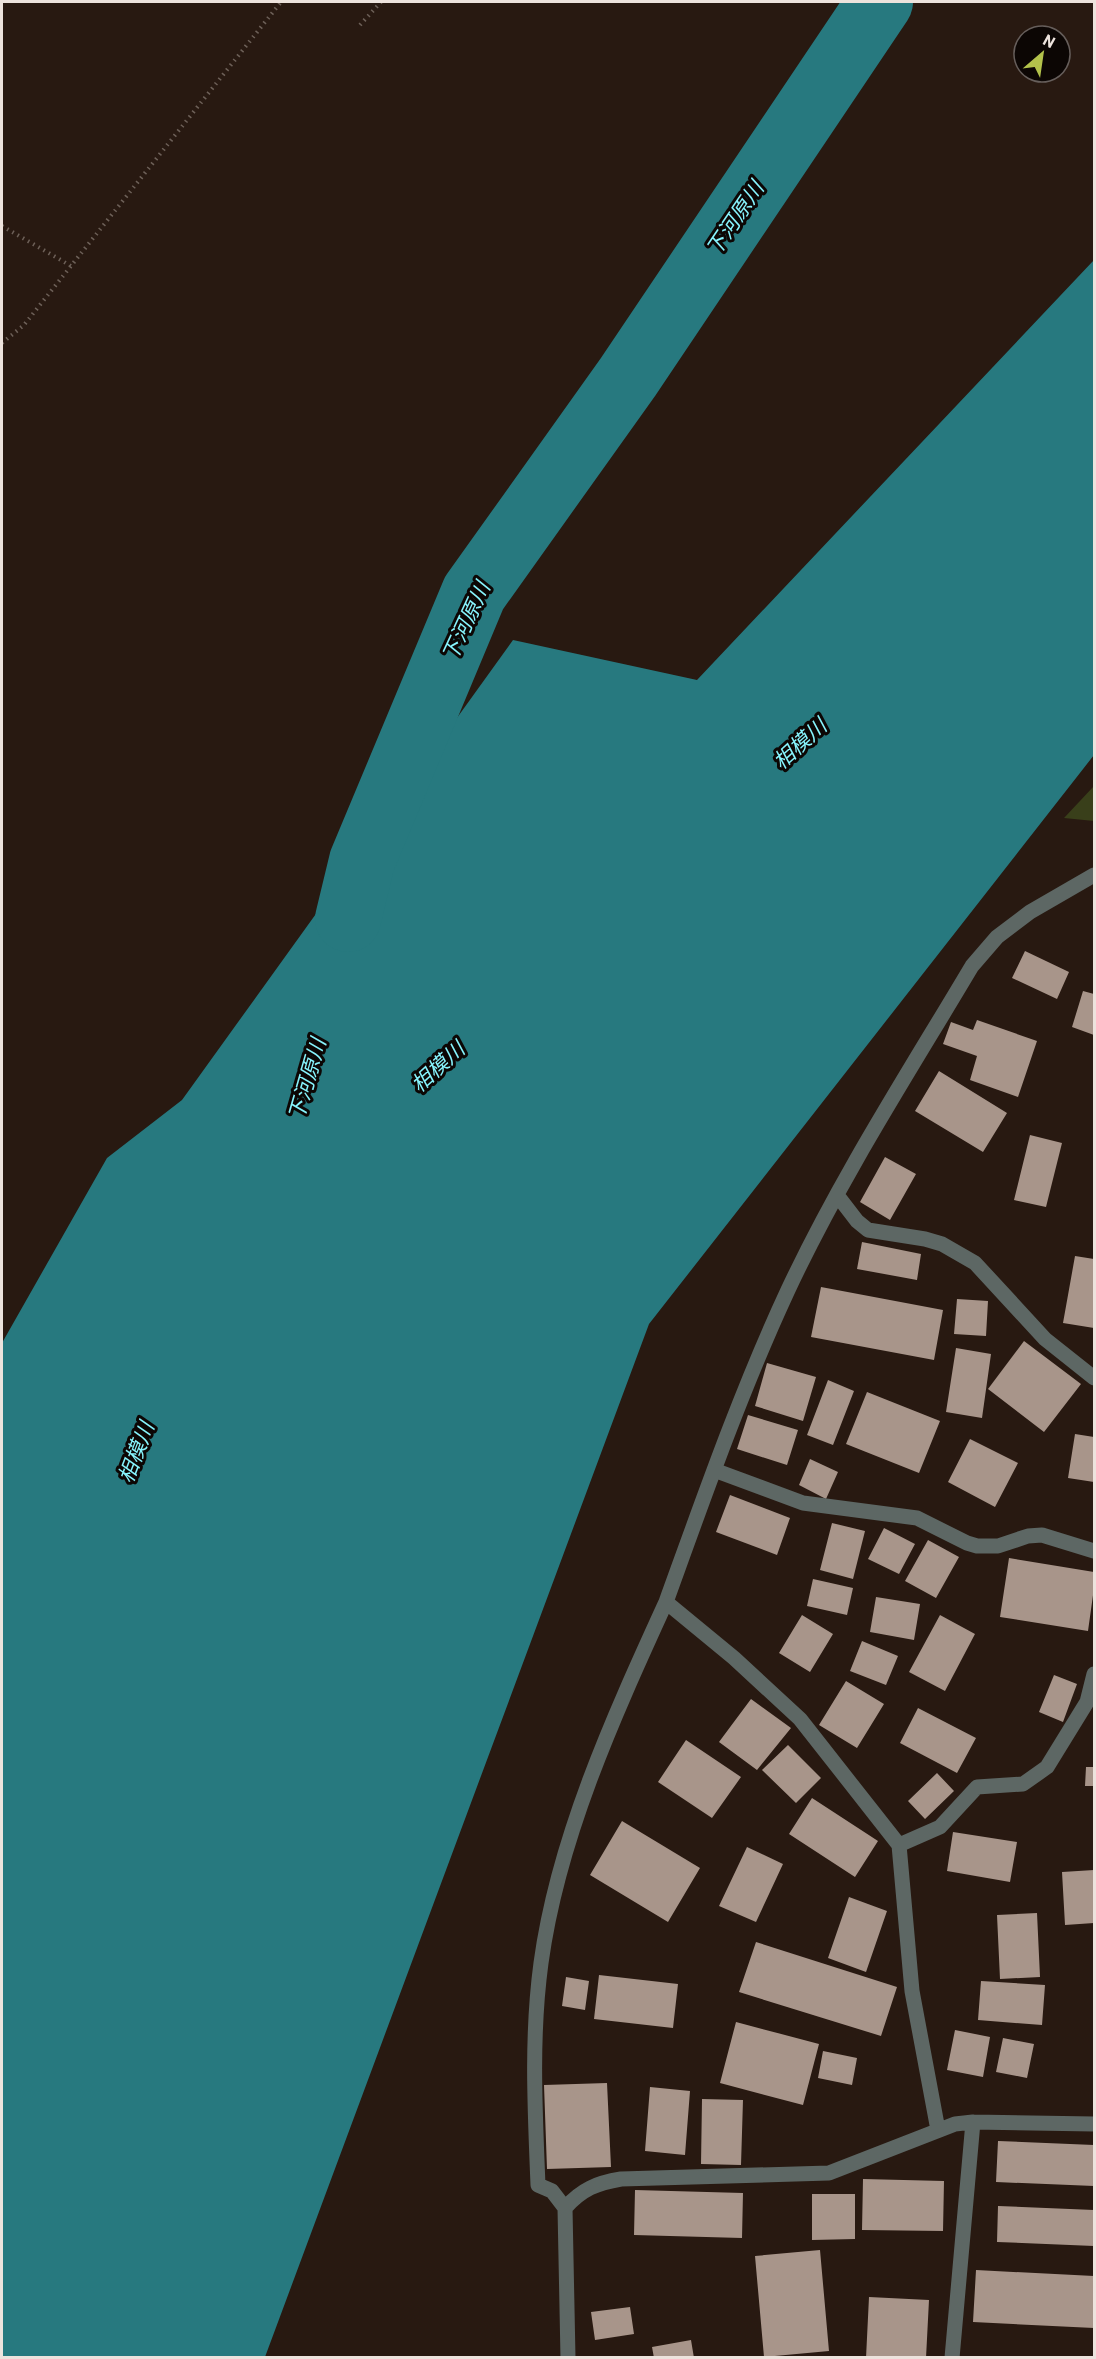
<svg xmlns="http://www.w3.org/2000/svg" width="1096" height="2359" viewBox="0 0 1096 2359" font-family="Barlow,'Noto Sans JP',sans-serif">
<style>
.green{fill:#393f1a}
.water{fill:#27797f}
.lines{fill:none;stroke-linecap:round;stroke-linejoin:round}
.river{stroke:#27797f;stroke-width:66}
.building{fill:#a8958a}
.path{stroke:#6d6058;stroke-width:4;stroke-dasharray:1.5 4.5;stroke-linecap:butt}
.minor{stroke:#5d6764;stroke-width:15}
.labels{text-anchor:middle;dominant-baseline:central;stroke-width:6;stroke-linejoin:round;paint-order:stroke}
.water-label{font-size:21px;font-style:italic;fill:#87f4fd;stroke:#0c0604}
</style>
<rect width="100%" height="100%" fill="#281911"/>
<path class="green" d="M1094,786V821L1064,818Z"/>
<path class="water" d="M1094,260V755L649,1324L265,2357H2V1343L107,1158L182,1100L513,640L697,680Z"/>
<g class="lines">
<path class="river" d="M348,919L362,861L474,593L628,377L880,2"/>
</g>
<path class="building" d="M1025,951L1069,972L1057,999L1012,978Z
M1083,991L1094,994V1035L1072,1027Z
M977,1020L1037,1041L1018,1097L970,1080L977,1056L943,1044L951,1022L973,1030Z
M939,1071L1007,1113L983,1152L915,1111Z
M1030,1135L1062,1143L1046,1207L1014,1200Z
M885,1157L916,1174L890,1220L860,1202Z
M862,1242L921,1254L917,1280L857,1269Z
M1075,1256L1094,1259V1328L1063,1323Z
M821,1287L943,1310L934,1360L811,1337Z
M957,1299L988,1301L986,1336L954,1334Z
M1024,1341L1081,1384L1044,1432L988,1389Z
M956,1348L991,1354L982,1418L946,1412Z
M767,1363L816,1377L803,1421L755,1406Z
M828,1380L854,1391L833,1445L807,1435Z
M867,1392L940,1421L919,1473L846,1444Z
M748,1415L798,1430L787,1465L737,1449Z
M1075,1434L1094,1437V1482L1068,1478Z
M970,1439L1018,1463L995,1507L948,1482Z
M810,1459L838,1472L826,1499L799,1485Z
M730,1495L790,1518L777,1555L716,1532Z
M832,1523L865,1531L853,1579L820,1570Z
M884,1528L915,1544L899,1574L868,1559Z
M928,1540L959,1557L936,1598L905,1581Z
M1009,1558L1094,1572V1588L1088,1631L1000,1617Z
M813,1579L853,1588L847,1615L807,1606Z
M876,1597L920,1604L914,1640L870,1632Z
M802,1615L833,1634L810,1672L779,1653Z
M940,1615L975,1634L945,1691L909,1672Z
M862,1641L898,1656L886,1685L850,1671Z
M1054,1675L1077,1684L1063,1722L1039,1712Z
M846,1681L884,1704L857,1748L819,1725Z
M751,1699L791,1728L757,1770L719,1742Z
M918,1708L976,1738L957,1773L900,1743Z
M686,1740L741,1777L712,1818L658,1782Z
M788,1745L821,1778L796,1803L762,1770Z
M1086,1767H1094V1786H1085Z
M937,1773L954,1791L925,1819L908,1801Z
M812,1798L878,1841L855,1877L789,1834Z
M622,1821L700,1868L668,1922L590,1875Z
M953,1832L1017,1842L1010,1882L947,1871Z
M747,1847L783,1864L756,1922L719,1906Z
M1094,1870V1923L1065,1925L1062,1872Z
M849,1897L887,1911L866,1972L828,1958Z
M1037,1913L1040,1977L1000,1979L997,1915Z
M756,1942L897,1987L881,2036L739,1992Z
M599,1975L678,1984L673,2028L594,2019Z
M566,1977L589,1981L585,2010L562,2006Z
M981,1981L1045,1985L1042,2025L978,2020Z
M736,2022L819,2044L803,2105L720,2083Z
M955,2030L990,2037L983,2077L947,2070Z
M1003,2038L1034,2044L1027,2078L996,2072Z
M823,2051L857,2058L852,2085L818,2078Z
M607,2083L611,2167L547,2169L544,2085Z
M650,2087L690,2091L685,2155L645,2151Z
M702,2099L743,2100L741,2165L701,2164Z
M998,2141L1094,2145V2186L996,2182Z
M863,2179L944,2181L943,2231L862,2230Z
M635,2190L743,2193L742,2238L634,2235Z
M812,2194H855V2239L812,2240Z
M998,2206L1094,2210V2246L997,2242Z
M820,2250L829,2351L764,2357L755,2256Z
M976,2270L1094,2276V2328L973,2322Z
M869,2297L929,2300L926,2358H866Z
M630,2307L634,2334L595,2340L591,2312Z
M691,2340L694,2358H654L652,2347Z"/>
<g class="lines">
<path class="path" d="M360,25L381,2
M2,226L71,266
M2,343L24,325L281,2"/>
<path class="minor" d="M837,1195L857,1221L868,1230L925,1239L942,1244L975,1263L1045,1339L1094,1378
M714,1470L803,1503L917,1518L967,1543L977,1546H998L1028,1536L1042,1535L1094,1551
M899,1845L940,1827L977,1787L1023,1784L1047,1767L1087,1702L1094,1674
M938,2130L912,1991L899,1845L800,1719L734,1658L666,1602C704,1497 741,1391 788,1290C841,1177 909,1072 972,966L997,937L1030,912L1094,875
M565,2208L552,2191L538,2185C535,2111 531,2037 541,1963C558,1838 614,1716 666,1602
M568,2358L565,2208C582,2189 597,2183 621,2179L829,2173L955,2124L973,2122L1094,2124
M952,2358L973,2122"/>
</g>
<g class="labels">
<g class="water-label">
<text transform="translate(734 218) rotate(-56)">下河原川</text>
<text transform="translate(465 621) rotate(-65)">下河原川</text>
<text transform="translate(799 743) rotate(-42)">相模川</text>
<text transform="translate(437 1066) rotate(-42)">相模川</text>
<text transform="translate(306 1079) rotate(-74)">下河原川</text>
<text transform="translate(135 1452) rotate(-69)">相模川</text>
</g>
</g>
<rect width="1096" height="2359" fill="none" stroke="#ede3dd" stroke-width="6"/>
<g transform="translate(1042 54) rotate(29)"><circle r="28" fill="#0c0604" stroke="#665e5b" stroke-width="1.5"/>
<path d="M0-4.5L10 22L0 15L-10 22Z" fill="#b3c24b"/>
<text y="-9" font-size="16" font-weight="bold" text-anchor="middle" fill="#ede3dd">N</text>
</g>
</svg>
